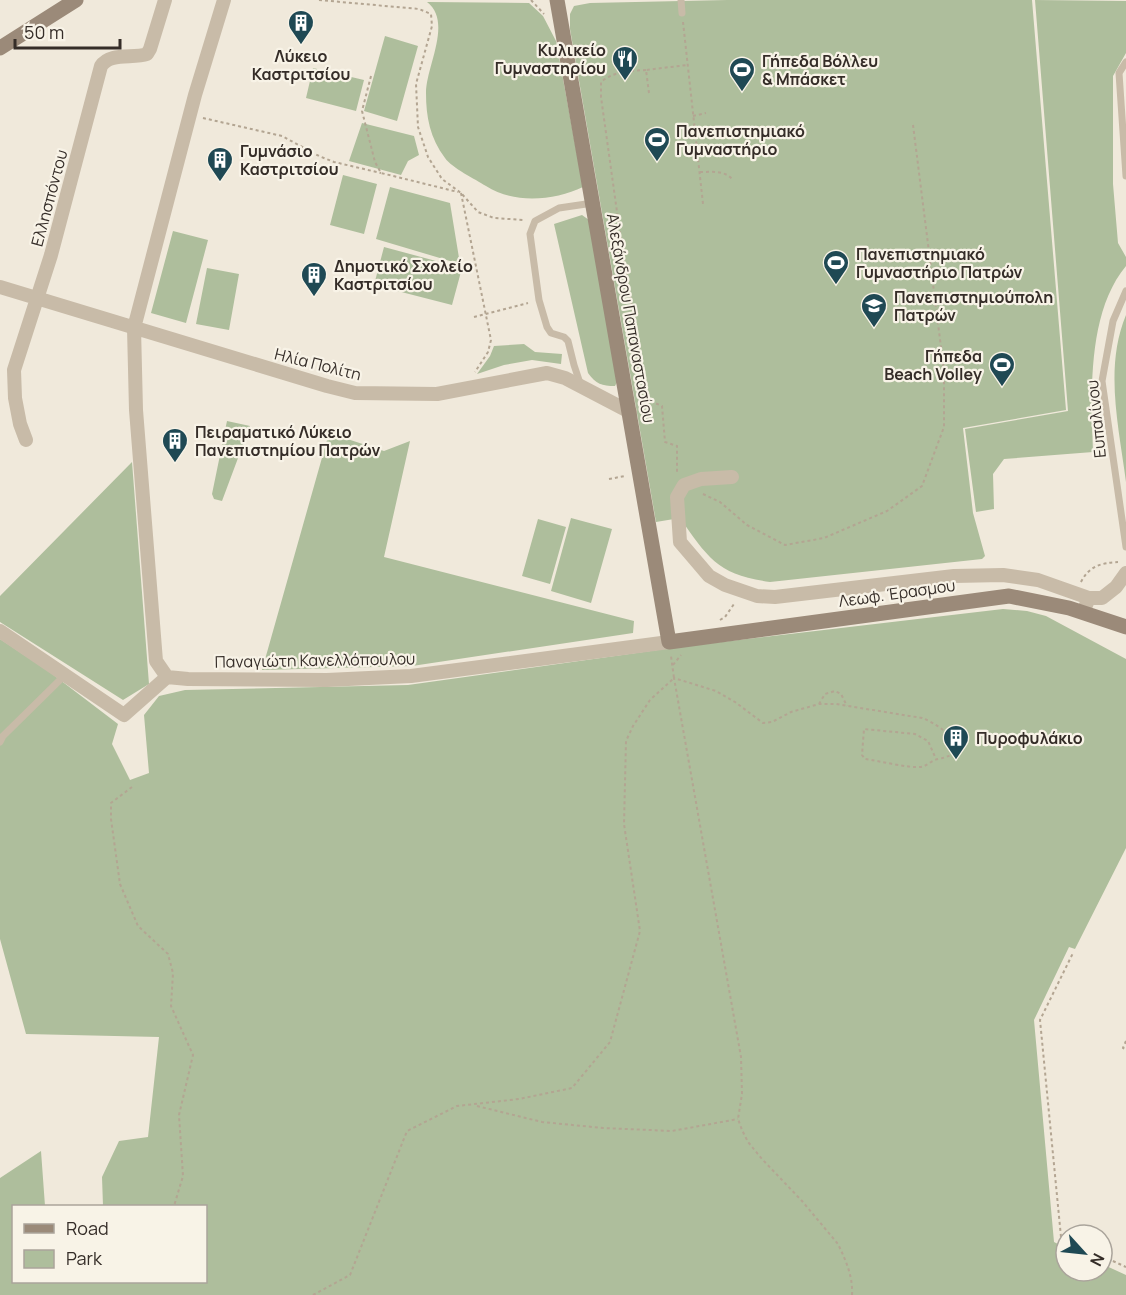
<svg xmlns="http://www.w3.org/2000/svg" width="1126" height="1295" viewBox="0 0 1126 1295" font-family="Manrope,sans-serif">
<style>
.green{fill:#aebe9c}
.lines{fill:none;stroke-linecap:round;stroke-linejoin:round}
.path{stroke:#b3a592;stroke-width:2;stroke-dasharray:3 3;stroke-linecap:butt}
.lane{stroke:#c8bba8;stroke-width:7}
.street{stroke:#c8bba8;stroke-width:14}
.secondary{stroke:#9b8a79;stroke-width:15}
.labels{text-anchor:middle;dominant-baseline:central;stroke-width:4.5;stroke-linejoin:round;paint-order:stroke}
.poi-label{font-size:16px;font-weight:bold;fill:#352d28;stroke:#f8f3e7;text-anchor:start}
.street-label{font-size:16px;fill:#352d28;stroke:#f8f3e7}
</style>
<rect width="100%" height="100%" fill="#f0e9db"/>
<path class="green" d="M727,0H1032L1066,410L963,428L973,513L985,556L982,559L770,582C718,575 708,558 680,518L656,522L570,29V14L574,6L590,3Z
M1035,0L1126,1V53L1113,76V184L1118,243L1126,257V266C1087,313 1091,394 1093,452L1004,459L993,474L994,509L976,512L965,429L1068,411Z
M427,2L529,3L543,16L556,41L583,187C554,201 513,204 486,186C475,179 452,168 445,158C430,138 426,117 426,93C426,66 453,22 427,2Z
M385,36L418,46L397,121L364,111Z
M313,68L364,80L356,111L306,98Z
M362,123L414,136L419,155L408,161L401,175L349,161Z
M343,175L377,184L364,234L330,225Z
M390,187L450,203L460,264L376,239Z
M582,215L589,220L618,380L615,386C602,386 596,384 588,373L554,224Z
M173,231L208,240L186,323L151,313Z
M384,247L462,268L452,305L374,285Z
M207,268L239,274L229,330L196,324Z
M1126,315V482C1119,427 1104,368 1126,315Z
M524,344L535,352L562,354L561,364L532,360L504,365L477,374L490,356L494,346Z
M227,421L250,426L222,501L214,499L212,494Z
M329,433L384,451L410,441L384,557L634,621L633,633L412,666L262,670Z
M132,462L149,684L123,700L0,622V596Z
M571,518L612,529L591,603L551,591Z
M538,519L566,527L550,584L522,576Z
M1003,609L1027,611L1046,616L1126,659V848L1075,949L1069,947L1034,1020L1054,1242L1066,1248V1271H1102V1264L1126,1275V1295H0V1178L41,1151L45,1206H14V1282H206V1206H103L102,1177L119,1141L148,1137L159,1037L26,1034L0,939V639L47,670L118,724L112,744L130,780L149,773L144,715L159,696L185,690L408,685L679,647Z"/>
<g class="lines">
<path class="path" d="M319,0L419,9L431,14L432,26L416,84L418,127L428,157L442,179L461,193L478,212L494,218L524,220
M531,0L544,14
M683,22L703,204
M646,70C630,71 614,71 601,82V97L623,255L648,400L662,406L665,442L677,446V473
M371,76L362,111L375,162L381,173L458,192
M649,93L646,70L687,65
M693,116L706,113
M203,118L282,136L319,156L334,162L381,173
M913,125L944,371L952,370
M700,172C712,172 725,170 733,180
M461,193L491,340L488,352L475,372
M474,317L528,303
M609,479L625,476
M703,494L720,502L747,525L785,545L824,538L887,511L922,486L944,427V371
M1081,582C1089,566 1101,563 1118,562
M720,620L725,617L734,604
M673,665L681,655
M819,704L825,694L835,691L841,694L847,706
M132,787L111,803V819L120,884L138,926L168,954L173,973L171,1006L193,1055L179,1115L183,1176L174,1206
M1126,1041L1123,1048L1126,1049
M477,1106L542,1122L603,1128L672,1131L738,1119
M1066,1240L1061,1237L1040,1020L1073,953
M1102,1256L1126,1267
M313,1295L350,1275L407,1131L457,1106L519,1099L572,1088L610,1042L640,931L624,824L626,741L633,726L650,700L674,678L671,656
M852,1295C853,1276 846,1261 838,1244L802,1201L762,1159L748,1142L742,1130L738,1119L742,1094L741,1057L674,678L716,691L735,702L763,723L772,722L791,712L819,704H836L922,718C941,725 978,752 938,759C932,760 927,766 921,767C907,768 880,761 865,759L862,755L864,729L915,734L928,741L936,759"/>
<path class="lane" d="M681,0L682,13
M1126,62L1119,73L1126,176
M1126,291L1113,321L1102,381L1126,547
M581,386L574,365L568,341L564,337L551,333L547,327L539,300L530,234L535,221L559,208L593,203
M0,742L3,736L65,675"/>
<path class="street" d="M0,287L327,386L355,393L437,394L547,373L565,378L630,412
M26,440L20,424L15,398L14,370L51,255L101,66C110,52 133,59 147,54L150,49L165,0
M732,477L701,479L684,485L677,497L680,542L709,576L725,585L757,596L775,597L954,576L1003,575L1038,580L1089,598L1083,612
M1089,598H1102L1116,587L1126,573
M0,631L124,715L167,677L188,679L327,680L411,676L669,642
M167,677L156,661L136,410L134,328L195,95L224,0"/>
<path class="secondary" d="M557,0L669,642L1009,596L1069,608L1126,627
M0,48L76,0"/>
</g>
<defs>
<symbol id="building-pin" viewBox="-11 -11 22 30"><path d="M0 17L-7.5 6A9.5 9.5 0 1 1 7.5 6Z" fill="#1f4954" stroke="#f8f3e7"/><path d="M-4-6H4V6H1V3H-1V6H-4ZM-2.5-4.3h1.7v1.8h-1.7ZM.8-4.3h1.7v1.8H.8ZM-2.5-1h1.7V.8h-1.7ZM.8-1h1.7V.8H.8Z" fill="#fff"/></symbol>
<symbol id="restaurant-pin" viewBox="-11 -11 22 30"><path d="M0 17L-7.5 6A9.5 9.5 0 1 1 7.5 6Z" fill="#1f4954" stroke="#f8f3e7"/><path d="M-5-6h1v4h1v-4h1v4h1v-4h1v5L-1.5 .5V6h-2V.5L-5-1ZM5-6V6H3V1.5H1.5Q1.5-4 5-6Z" fill="#fff"/></symbol>
<symbol id="stadium-pin" viewBox="-11 -11 22 30"><path d="M0 17L-7.5 6A9.5 9.5 0 1 1 7.5 6Z" fill="#1f4954" stroke="#f8f3e7"/><path d="M0-5a6.5 5 0 1 0 0 10a6.5 5 0 1 0 0-10ZM-3.5-1.8h7v3.6h-7Z" fill="#fff"/></symbol>
<symbol id="university-pin" viewBox="-11 -11 22 30"><path d="M0 17L-7.5 6A9.5 9.5 0 1 1 7.5 6Z" fill="#1f4954" stroke="#f8f3e7"/><path d="M0-5L7-2L0 1L-7-2ZM-4 1L0 2.5L4 1V4Q0 6-4 4Z" fill="#fff"/></symbol>
</defs>
<g fill-rule="evenodd">
<use href="#building-pin" x="286" y="8" width="30" height="40"/>
<use href="#restaurant-pin" x="610" y="44" width="30" height="40"/>
<use href="#stadium-pin" x="727" y="55" width="30" height="40"/>
<use href="#stadium-pin" x="642" y="125" width="30" height="40"/>
<use href="#building-pin" x="205" y="145" width="30" height="40"/>
<use href="#stadium-pin" x="821" y="248" width="30" height="40"/>
<use href="#building-pin" x="299" y="260" width="30" height="40"/>
<use href="#university-pin" x="859" y="291" width="30" height="40"/>
<use href="#stadium-pin" x="987" y="350" width="30" height="40"/>
<use href="#building-pin" x="160" y="426" width="30" height="40"/>
<use href="#building-pin" x="941" y="723" width="30" height="40"/>
</g>
<g class="labels">
<g class="poi-label">
<text x="606" y="50" text-anchor="end">Κυλικείο<tspan x="606" dy="18">Γυμναστηρίου</tspan></text>
<text x="301" y="56" text-anchor="middle">Λύκειο<tspan x="301" dy="18">Καστριτσίου</tspan></text>
<text x="762" y="61">Γήπεδα Βόλλευ<tspan x="762" dy="18">&amp; Μπάσκετ</tspan></text>
<text x="676" y="131">Πανεπιστημιακό<tspan x="676" dy="18">Γυμναστήριο</tspan></text>
<text x="240" y="151">Γυμνάσιο<tspan x="240" dy="18">Καστριτσίου</tspan></text>
<text x="856" y="254">Πανεπιστημιακό<tspan x="856" dy="18">Γυμναστήριο Πατρών</tspan></text>
<text x="334" y="266">Δημοτικό Σχολείο<tspan x="334" dy="18">Καστριτσίου</tspan></text>
<text x="894" y="297">Πανεπιστημιούπολη<tspan x="894" dy="18">Πατρών</tspan></text>
<text x="982" y="356" text-anchor="end">Γήπεδα<tspan x="982" dy="18">Beach Volley</tspan></text>
<text x="195" y="432">Πειραματικό Λύκειο<tspan x="195" dy="18">Πανεπιστημίου Πατρών</tspan></text>
<text x="976" y="738">Πυροφυλάκιο</text>
</g>
<g class="street-label">
<text transform="translate(49 198) rotate(-75)">Ελλησπόντου</text>
<text transform="translate(631 318) rotate(80)">Αλεξάνδρου Παπαναστασίου</text>
<text transform="translate(318 364) rotate(14)">Ηλία Πολίτη</text>
<text transform="translate(1096 419) rotate(-96)">Ευπαλίνου</text>
<text transform="translate(897 593) rotate(-8)">Λεωφ. Έρασμου</text>
<text transform="translate(315 660) rotate(-1)">Παναγιώτη Κανελλόπουλου</text>
</g>
</g>
<rect x="12" y="1205" width="195" height="78" fill="#f8f3e7" stroke="#aaa49b" stroke-width="1.5"/>
<rect x="24" y="1224" width="30" height="9" fill="#9b8a79" stroke="#aaa49b" stroke-width="1.5"/>
<text x="66" y="1235" font-size="18" fill="#352d28">Road</text>
<rect x="24" y="1250" width="30" height="18" fill="#aebe9c" stroke="#aaa49b" stroke-width="1.5"/>
<text x="66" y="1265" font-size="18" fill="#352d28">Park</text>
<g transform="translate(1084 1253) rotate(117)"><circle r="28" fill="#f8f3e7" stroke="#aaa49b" stroke-width="1.5"/>
<path d="M0-4.5L10 22L0 15L-10 22Z" fill="#1f4954"/>
<text y="-9" font-size="16" font-weight="bold" text-anchor="middle" fill="#352d28">N</text>
</g>
<path d="M15 39v9h105v-9" fill="none" stroke="#352d28" stroke-width="3"/>
<text x="24" y="39" font-size="18" fill="#352d28" stroke="#f8f3e7" stroke-width="4.5" paint-order="stroke">50 m</text>
</svg>
